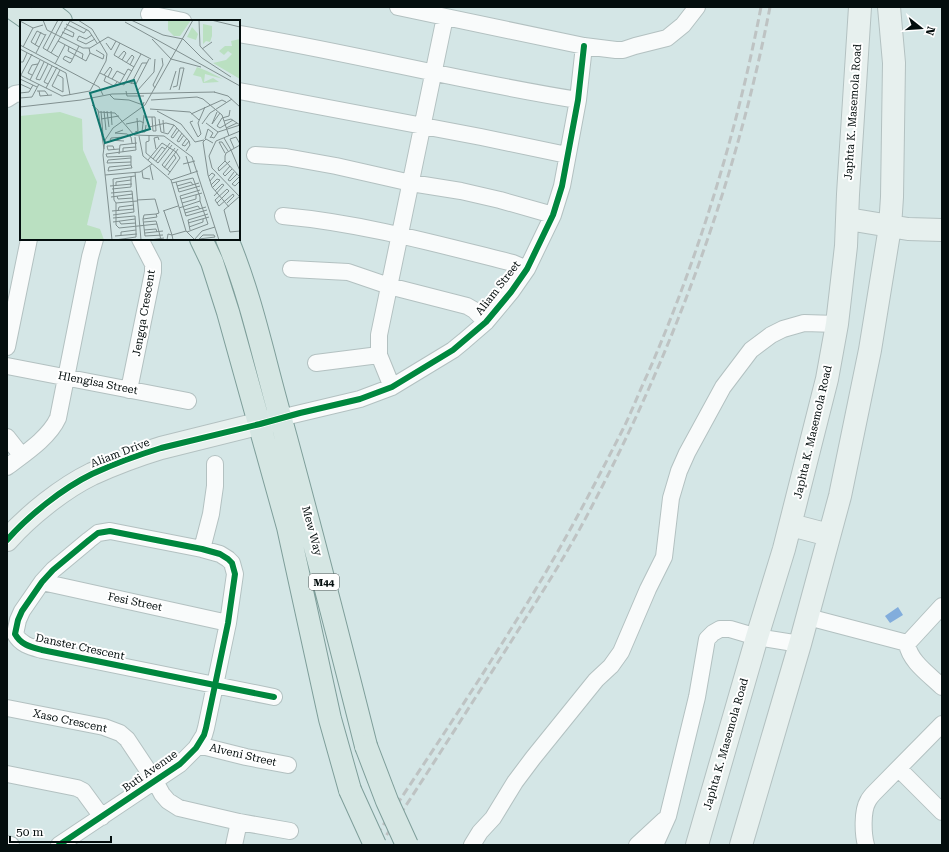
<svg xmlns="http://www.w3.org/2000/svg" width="949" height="852" viewBox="0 0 949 852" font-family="'Roboto Serif',serif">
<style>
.water{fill:#82addc}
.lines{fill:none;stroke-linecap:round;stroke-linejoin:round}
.street-casing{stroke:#b3c1c1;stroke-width:18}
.secondary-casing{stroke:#b3c1c1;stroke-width:24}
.primary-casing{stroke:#7e9e9a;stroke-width:24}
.street{stroke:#f9fbfb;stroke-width:16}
.secondary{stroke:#e7f0ee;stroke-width:22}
.primary{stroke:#d5e6e3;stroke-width:22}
.rail{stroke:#bec3c3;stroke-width:3;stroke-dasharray:8 4;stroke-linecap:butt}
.primary-bridge-casing{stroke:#7e9e9a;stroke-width:24;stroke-linecap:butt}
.primary-bridge{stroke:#d5e6e3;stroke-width:22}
.cycleway-casing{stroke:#fff;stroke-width:8}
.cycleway{stroke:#00873e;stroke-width:6}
.labels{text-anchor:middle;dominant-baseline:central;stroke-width:4;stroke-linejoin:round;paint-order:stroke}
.shield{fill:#fff;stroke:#4f5656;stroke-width:1}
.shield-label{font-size:10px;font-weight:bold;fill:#040e0e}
.street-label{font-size:11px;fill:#040e0e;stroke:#fff}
.inset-road{fill:none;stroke:#819090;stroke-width:1}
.view{fill:#0f766e;fill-opacity:0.15;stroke:#0f766e;stroke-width:2}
.inset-edge{fill:none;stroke:#040e0e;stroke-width:2}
</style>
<rect width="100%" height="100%" fill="#d4e6e6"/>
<path class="water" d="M898,607L903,615L890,623L885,616Z"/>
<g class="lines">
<defs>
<path id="street" d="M398,7L584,46L616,50H623L635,46L667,38L683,25L697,7
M149,14L183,21
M239,34C353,53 464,82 578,100
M239,91L481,137L567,155
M7,99L15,94L21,93
M255,155L286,157L336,166L411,183L461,191L500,200L553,215
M283,216C361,223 437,244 513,263L527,269
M291,269L348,272L389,286L467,306L474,310L486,322
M7,347L29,239
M316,363L379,355
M7,366L188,401
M392,387L379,355V335L445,17
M129,390L153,272V264L140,239
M280,418L360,399L392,387L453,350L464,341L486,322L511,292L527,269L553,215L562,186L578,100L584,46
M7,437L22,456
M7,467C24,454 49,438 58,418L90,257L95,239
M202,549L211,514L215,486V464
M42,582L228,623
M942,606L907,644C910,662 930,675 942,687
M808,617L907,643
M7,708L104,727L120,733L127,739L155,781L162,794L168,801L179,808L239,822L290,831
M198,745L246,757L288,765
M899,769L942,812
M7,774L77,788L83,791L102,817
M7,844L11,845
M59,845L180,764L196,748L204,735L206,728L228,623L235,574L232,563L228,559L220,554L202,549L110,531L98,533L89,540L53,570L42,582L22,611L18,620L15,634C21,645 31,647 42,650L274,697
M234,845L239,822
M472,845L480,832L493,818L515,782L533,758L596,680L611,666L621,652L648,589L664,557L671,498L679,471L687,453L723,387L751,350L771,335L783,329L804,323L837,324
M637,845L664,820
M655,845L668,816L697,697L707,639L713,633L720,629H730L757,637L800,644
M866,845C863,834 862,811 868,801C870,797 873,794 876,791L942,724"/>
<path id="secondary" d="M848,219L908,229L942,230
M791,525L829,535
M7,540C28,516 63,488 92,474C114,464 138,455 161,448L278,419
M697,845L757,637L784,549L827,379L837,324L846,246L848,194L860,7
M741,845L800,644L840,496L870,350L890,227L892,197L894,63L889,7"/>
<path id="primary" d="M11,7L31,21
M43,7L61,21
M201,239L212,262L228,312L288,527L330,719L350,790
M227,239C251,296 263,356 280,416C310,525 338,635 366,746"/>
</defs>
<use href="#street" class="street-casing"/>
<use href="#secondary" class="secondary-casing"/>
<use href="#primary" class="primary-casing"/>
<use href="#street" class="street"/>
<use href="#secondary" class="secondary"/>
<use href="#primary" class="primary"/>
<path class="rail" d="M370,845C419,771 469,697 516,621C555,560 590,494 623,429C632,411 639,392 648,373C699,256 737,132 761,7
M380,845C423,780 465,714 507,648C536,602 566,556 591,508C674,350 736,182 770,7"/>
<defs>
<path id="primary-bridge" d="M366,746L387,801L407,845
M350,790L375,845"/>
</defs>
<use href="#primary-bridge" class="primary-bridge-casing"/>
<use href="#primary-bridge" class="primary-bridge"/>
<defs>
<path id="cycleway" d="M7,540C28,516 63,488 92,474C114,464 138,455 161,448L260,424L300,413L360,399L392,387L453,350L486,322L511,292L527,269L553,215L562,186L578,100L584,46
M59,845L180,764L196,748L204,735L206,728L228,623L235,574L232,563L228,559L220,554L202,549L110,531L98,533L89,540L53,570L42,582L22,611L18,620L15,634C21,645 31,647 42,650L274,697"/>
</defs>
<use href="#cycleway" class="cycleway-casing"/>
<use href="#cycleway" class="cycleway"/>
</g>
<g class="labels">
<rect class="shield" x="309" y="574" width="30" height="16" rx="3"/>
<g class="shield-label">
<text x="324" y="582">M44</text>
</g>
<g class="street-label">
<text transform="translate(853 112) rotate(-86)">Japhta K. Masemola Road</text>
<text transform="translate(498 288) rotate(-52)">Aliam Street</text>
<text transform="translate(144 313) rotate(-80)">Jengqa Crescent</text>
<text transform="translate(98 383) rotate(11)">Hlengisa Street</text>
<text transform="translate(813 432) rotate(-77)">Japhta K. Masemola Road</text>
<text transform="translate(120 453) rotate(-21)">Aliam Drive</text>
<text transform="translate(312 531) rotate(75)">Mew Way</text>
<text transform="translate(135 602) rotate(12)">Fesi Street</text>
<text transform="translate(80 647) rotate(12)">Danster Crescent</text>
<text transform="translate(70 721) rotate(12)">Xaso Crescent</text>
<text transform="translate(726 744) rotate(-74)">Japhta K. Masemola Road</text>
<text transform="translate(243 755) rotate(13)">Alveni Street</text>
<text transform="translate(150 771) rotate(-35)">Buti Avenue</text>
</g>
</g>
<g transform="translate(20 20)">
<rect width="220" height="220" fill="#d4e6e6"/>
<path d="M148,0L156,1L171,0L160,16H154L148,10ZM183,4L192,6V16L190,22L186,21L183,24ZM172,7L178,14L176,20L167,17ZM220,19V59L193,43L206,40L212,34L208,31L204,35L199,31L205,26H212L211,21ZM177,47L187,51L203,59L185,54L184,62L193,58L199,62L183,63L181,57L173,55ZM40,92L62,99L63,130L77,162L67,205L80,209L84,220H0V96Z" fill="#bae0c1"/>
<path class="inset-road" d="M23,0L27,10L63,28H70L88,17M38,0L23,28L38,37M111,0L143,15L163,19L182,38L211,57M179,0L180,26L193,40M191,0L220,7M0,1L13,8M105,2L220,66M46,4L64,13L67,9M42,12L53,17L54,13L44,8M72,15L66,19L59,16L57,20L66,24L75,19M88,17L131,39M132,19L151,39L181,47M38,21L63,34L62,39M86,23L91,30L96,21M100,23L94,35L114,47M0,25L79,67L83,75M15,25L21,12M3,27L13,8L23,5M19,27L11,22L17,11L25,15M49,27L48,31L66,41L70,33L69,28M0,29L46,53L50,75M182,29L192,22M27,31L43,0M16,33L26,14M31,33L50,1L69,11L77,23M70,33L83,39L84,35L76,30M98,38L104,31L106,33L102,40M52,39L45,36L43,39L50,43L51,42L59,26M0,42H3L7,33M24,42L16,59L20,60L28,44M106,43L112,35L114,37L110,45M35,44L45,25M80,53L104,65M0,55L42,76L70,71L86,41L87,34L72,9L58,0M1,55L12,34M12,55L8,53L12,45L18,44M38,55L43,58V72L32,66L40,50M84,55L90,47L92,49L88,57M86,56L84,61L94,66L97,62M0,59L17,67M92,59L97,51L105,55M10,60L20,40M107,62L116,64L129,39M100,63L108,49L112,51M0,64L11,69M28,64L24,62L32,46M111,64L122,43H127M104,65L121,34M153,67L157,66L160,48H164L159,70M26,68L37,47M135,68L133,65L143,45L142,38M150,70L156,51M17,71H25L28,75M19,71L20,76L32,75M106,71L107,76H124M117,71L134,52L135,39M194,72L208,76L220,87M0,73L9,72L13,65M89,74L94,79L109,80L123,85L124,82M0,78L12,77L19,64M131,80L177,77L183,79L202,95L209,116M72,85L78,90L84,129M0,87L61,80L92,74L195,72M130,89L170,92L179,100M210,90L209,96L202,98L197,106L200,108L213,100M81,91L83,115M84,91L86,110M87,91L89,107M91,91L92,105M137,91L161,104L175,122L184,120M78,92L95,93L114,115L144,116L172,137L199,220M197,92L192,104L200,93M171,94L202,80L206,82M124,95L122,112H125L126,105M124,97H135L136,111H133L132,97M81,99L99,96M139,99L141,112L148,114L154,105M143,100L144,112M173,101L170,102L178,117L181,114L178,103L185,87M204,101L211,99L220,105M186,103L198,112M106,104L120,101L124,103M182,104L190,93L212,79M129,107L146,103L154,105L169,121L170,125L166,131M157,108L151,117L153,118L159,110M206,108L217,103M103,110L95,113L107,114L111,117L112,123M220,111L196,121L189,136L192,148L220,177M115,112L118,111L117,98M162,113L157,121L159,122L164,115M129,115V121L126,122V133L138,143L152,125M119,116L123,136L151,160L166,211L174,219M104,117L91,118L90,120L104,121M191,117L194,118L198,112L220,105M167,118L162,125L165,126L169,121M204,118L211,130M185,119L188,109L193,113L190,118M193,123L186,119L183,122L188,155L192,167L209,187M220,125L206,133L205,136V141L220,157M214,128L210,119L216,117L220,124M94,129L93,126H87L88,130L99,129M136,129L134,118L138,117L139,120M211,130L220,151M103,132V128L116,127M205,133L199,122H202L208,131M99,134L100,125L117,123M166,136L171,153M111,138L88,140L87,143L111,142M133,139L142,127L145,129M128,140L142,123L156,132L160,138L148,155M136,141L150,123M205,141L198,148L199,151L210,141M163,144L175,141M111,145L89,147L88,151L111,148H112L111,145V136L87,137L86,134L116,130L115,117M130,146L133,160M210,146L203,154L205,156L212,149M144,148L158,129M147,150L156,138L154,135M122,151L123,158L130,159M115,152L121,220M150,152L142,145L155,128M214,152L208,160L210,161L217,154M85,155L120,152L132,144M115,156L93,159L94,180L96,183L117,181M188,157L192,153L195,155L190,161M219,157L212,164L215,166L220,161M151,160L178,151M156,162L159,172L180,166M152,163L173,158L180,177V181L159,188M96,165V162L111,160M191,165L197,159L200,160L192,168M90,166L112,164M157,166L171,162L173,165M92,169L111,167V157M158,169L179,163M180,170L160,176L166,196L187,190M91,173L112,171L114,192L93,195M97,176L98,179L113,178M194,176L204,165L202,164L195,171M220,176L204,190L210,212L220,211M91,177L113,174M161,179L182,173M117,180L135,179L139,193L136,194M96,183V205L99,208M162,183L176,179V175M197,183L209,171L207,169L195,180L199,186L213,174L214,176L207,183M164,190L178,186L180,189M92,191L114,189M98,191L99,187L114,185M143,191L158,186M144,191L152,215L166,211M165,193L186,187M124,195L136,194L137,197L123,199ZM93,198L115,196L116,210V217L95,220M123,199L125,216L143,215M99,201L101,204L116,203M93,202L115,199M124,202L136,201L137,204M168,203L189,197M169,207L183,202V199M99,208L137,204L141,220M124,210L136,209L137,212M170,210L168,200L188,194M167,212L188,204L180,181M125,213L143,211M101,215V212L116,210M95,216L117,214M92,220L83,135L85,120L93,108L125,85L173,0M130,220L144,218M147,220L148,214L152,215L153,220M174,220L182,211L195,207M179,220V219L183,215H194L195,217L179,219"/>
<path class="view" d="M114,60L130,109L85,123L70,73Z"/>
<rect width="220" height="220" class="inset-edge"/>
</g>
<rect width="949" height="852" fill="none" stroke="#040e0e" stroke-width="16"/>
<g transform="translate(921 28) rotate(107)" stroke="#ffffff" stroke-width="3" paint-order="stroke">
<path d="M0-3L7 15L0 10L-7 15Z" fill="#040e0e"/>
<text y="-6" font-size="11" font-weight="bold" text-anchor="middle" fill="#040e0e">N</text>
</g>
<path d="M10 836v6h101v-6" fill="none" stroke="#040e0e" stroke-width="2"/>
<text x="16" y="836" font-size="12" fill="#040e0e" stroke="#ffffff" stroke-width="3" paint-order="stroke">50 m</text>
</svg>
